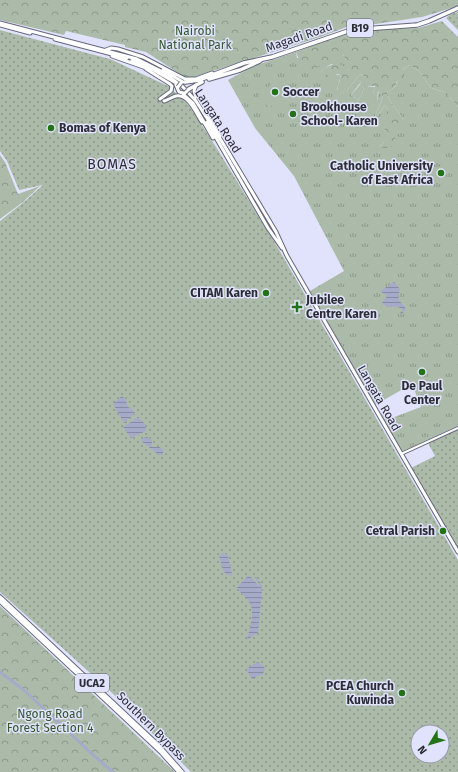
<svg xmlns="http://www.w3.org/2000/svg" width="458" height="772" viewBox="0 0 458 772" font-family="'Fira Sans',sans-serif">
<style>
.grass{fill:url(#grass-tufts)}
.forest{fill:url(#forest-crowns)}
.garden{fill:url(#garden-dots);fill-rule:evenodd}
.pitch{fill:#acbba9}
.water{fill:url(#water-rules)}
.lines{fill:none;stroke-linecap:round;stroke-linejoin:round}
.river{stroke:#a6aac9;stroke-width:3}
.minor-casing{stroke:#65687c;stroke-width:4}
.major-casing{stroke:#65687c;stroke-width:5}
.highway-casing{stroke:#65687c;stroke-width:5.5}
.minor{stroke:#fff;stroke-width:2}
.major{stroke:#fff;stroke-width:3}
.highway{stroke:#fff;stroke-width:3.5}
.major-bridge-casing{stroke:#65687c;stroke-width:5;stroke-linecap:butt}
.major-bridge{stroke:#fff;stroke-width:3}
.poi-dot{fill:#247218;stroke:#e0e3fb;stroke-width:1.5}
.labels{text-anchor:middle;dominant-baseline:central;stroke-width:3;stroke-linejoin:round;paint-order:stroke}
.shield{fill:#e0e3fb;stroke:#616370;stroke-width:1}
.shield-label{font-size:11px;font-weight:bold;fill:#2b2c35}
.park-label{font-size:12px;fill:#355730;stroke:#e0e3fb}
.street-label{font-size:12px;fill:#2b2c35;stroke:#e0e3fb}
.poi-label{font-size:12px;font-weight:bold;fill:#2b2c35;stroke:#e0e3fb;text-anchor:start}
.quarter-label{font-size:14px;letter-spacing:1px;fill:#2b2c35;stroke:#e0e3fb}
</style>
<defs>
<pattern id="grass-tufts" width="24" height="20" patternUnits="userSpaceOnUse"><rect width="24" height="20" fill="#acbba9"/><path d="M3 7l-1-3M5 7V3M7 7l1-3M15 17l-1-3M17 17v-4M19 17l1-3" fill="none" stroke="#8c988a"/></pattern>
<pattern id="forest-crowns" width="20" height="18" patternUnits="userSpaceOnUse"><rect width="20" height="18" fill="#acbba9"/><path d="M2 6a3 3 0 1 1 6 0M12 15a3 3 0 1 1 6 0" fill="none" stroke="#8c988a"/></pattern>
<pattern id="garden-dots" width="8" height="8" patternUnits="userSpaceOnUse"><rect width="8" height="8" fill="#acbba9"/><path d="M2 2h.1M6 6h.1" fill="none" stroke="#8c988a" stroke-width="1.8" stroke-linecap="round"/></pattern>
<pattern id="water-rules" width="6" height="5" patternUnits="userSpaceOnUse"><rect width="6" height="5" fill="#a6aac9"/><path d="M0 2.5h6" fill="none" stroke="#878ba4"/></pattern>
</defs>
<rect width="100%" height="100%" fill="#e0e3fb"/>
<path class="grass" d="M296,52L297,58L340,60L343,54L351,70L331,64L321,71L326,74L341,75L337,90L345,93L360,74L365,77L351,95L358,100L362,94L364,86L375,87L373,94L377,101L379,90L383,97L374,118L378,115L385,105L388,110L384,132V142L379,147L389,148L394,129L403,119L389,99L387,92L395,87L402,70L409,65L419,71L431,88L445,92L458,107V426L401,452L379,415L385,411L389,419L421,407L412,384L375,405L310,291L344,271L294,176L255,128L228,80L254,66Z"/>
<path class="forest" d="M0,0H458V6L422,17L369,25L370,22L357,23L320,37L188,79L146,52L125,47V45L66,31L64,35L0,20Z
M442,21L458,37V107L445,92L431,88L419,71L409,65L402,70L404,79L397,81L395,87L387,92L389,99L403,119L400,126L394,129L396,143L389,148H378L384,142V132L385,123L382,118L388,110L385,105L378,115L374,118L383,97L378,91L377,101L373,102V94L375,86H364L362,94L358,100L351,95L359,86L364,76L360,74L345,93L337,91L341,75L337,74L331,79L321,71C334,62 337,62 350,70L343,54L341,60L331,61L311,70C303,66 299,61 296,52L352,30L418,28Z
M0,155L5,162L18,194L40,186L23,202L0,219Z
M0,606L175,772H0Z"/>
<path class="garden" d="M458,12V30L446,18L451,14Z
M0,30L110,59L168,86L185,101L190,107L216,147L278,248L458,560V772H191L108,689L0,592V221L24,202L43,185L19,190L7,161L0,151ZM418,732H442V756H418Z
M458,430V549L411,468L435,456L428,443Z"/>
<path class="pitch" d="M280,77L291,89L269,108L258,96Z
M363,311L369,322L350,331L345,319Z"/>
<path class="water" d="M394,282L400,289C396,305 401,299 406,309L402,314L400,313L403,310C394,302 388,312 382,302L386,298V295L380,291Z
M122,396L126,400L128,407L132,409L135,413L124,423L113,404Z
M138,417L145,424L146,431L131,438L123,427Z
M147,437L152,440V447H159L163,449V455H159L141,441L143,438Z
M223,553L226,554L228,556L232,574L231,576C221,574 222,564 219,556Z
M248,576L251,577L258,585L259,584L255,578L256,577L262,585L261,589L262,590L258,633L247,640C249,629 256,612 249,602C246,596 239,593 237,587Z
M258,662L265,668L263,674L252,679L247,670L250,666Z"/>
<g class="lines">
<path class="river" d="M0,672L25,691L92,754L113,772"/>
<defs>
<path id="minor" d="M401,454L458,428"/>
<path id="major" d="M0,23L137,59L159,70L182,86L196,101L221,140L276,232L287,256L458,552
M0,25L30,33
M55,39L127,58
M106,50L111,48L118,49L143,57L185,79H196L212,73
M112,56L149,69
M132,60L143,64L176,83
M146,69L170,84L172,86L171,91L160,99
M163,70L183,82
M176,85L179,92L185,93
M183,94L193,103L213,138
M196,97L194,91L196,85
M164,101C168,100 172,97 176,96C189,94 196,113 202,122
M208,117L220,136
M207,122L268,228L282,248"/>
<path id="highway" d="M209,79L240,70L260,61
M185,82L199,80L244,63L272,57L351,30L417,25L429,21L458,8
M189,89L202,82
M0,597L158,745L182,772
M0,601L161,752L179,772"/>
</defs>
<use href="#minor" class="minor-casing"/>
<use href="#major" class="major-casing"/>
<use href="#highway" class="highway-casing"/>
<use href="#minor" class="minor"/>
<use href="#major" class="major"/>
<use href="#highway" class="highway"/>
<defs>
<path id="major-bridge" d="M178,87L181,83
M185,93L188,90"/>
</defs>
<use href="#major-bridge" class="major-bridge-casing"/>
<use href="#major-bridge" class="major-bridge"/>
</g>
<g class="poi-dot">
<circle cx="275" cy="92" r="4"/>
<circle cx="293" cy="114" r="4"/>
<circle cx="51" cy="128" r="4"/>
<circle cx="441" cy="173" r="4"/>
<circle cx="266" cy="293" r="4"/>
<path d="M295 301h4v4h4v4h-4v4h-4v-4h-4v-4h4z"/>
<circle cx="422" cy="372" r="4"/>
<circle cx="443" cy="531" r="4"/>
<circle cx="402" cy="693" r="4"/>
</g>
<g class="labels">
<g class="shield">
<rect x="347" y="19" width="26" height="18" rx="3"/>
<rect x="75" y="674" width="34" height="18" rx="3"/>
</g>
<g class="shield-label">
<text x="360" y="28">B19</text>
<text x="92" y="683">UCA2</text>
</g>
<g class="park-label">
<text x="195" y="31">Nairobi<tspan x="195" dy="14">National Park</tspan></text>
<text x="50" y="714">Ngong Road<tspan x="50" dy="14">Forest Section 4</tspan></text>
</g>
<g class="street-label">
<text transform="translate(299 37) rotate(-19)">Magadi Road</text>
<text transform="translate(218 121) rotate(57)">Langata Road</text>
<text transform="translate(379 398) rotate(60)">Langata Road</text>
<text transform="translate(151 726) rotate(45)">Southern Bypass</text>
</g>
<g class="poi-label">
<text x="283" y="92">Soccer</text>
<text x="301" y="107">Brookhouse<tspan x="301" dy="14">School- Karen</tspan></text>
<text x="59" y="128">Bomas of Kenya</text>
<text x="433" y="166" text-anchor="end">Catholic University<tspan x="433" dy="14">of East Africa</tspan></text>
<text x="258" y="293" text-anchor="end">CITAM Karen</text>
<text x="306" y="300">Jubilee<tspan x="306" dy="14">Centre Karen</tspan></text>
<text x="422" y="386" text-anchor="middle">De Paul<tspan x="422" dy="14">Center</tspan></text>
<text x="435" y="531" text-anchor="end">Cetral Parish</text>
<text x="394" y="686" text-anchor="end">PCEA Church<tspan x="394" dy="14">Kuwinda</tspan></text>
</g>
<g class="quarter-label">
<text x="112" y="164">BOMAS</text>
</g>
</g>
<g transform="translate(430 744) rotate(232)"><circle r="19" fill="#e0e3fb" stroke="#989aac"/>
<path d="M0-3L7 15L0 10L-7 15Z" fill="#247218"/>
<text y="-6" font-size="11" font-weight="bold" text-anchor="middle" fill="#2b2c35">N</text>
</g>
</svg>
